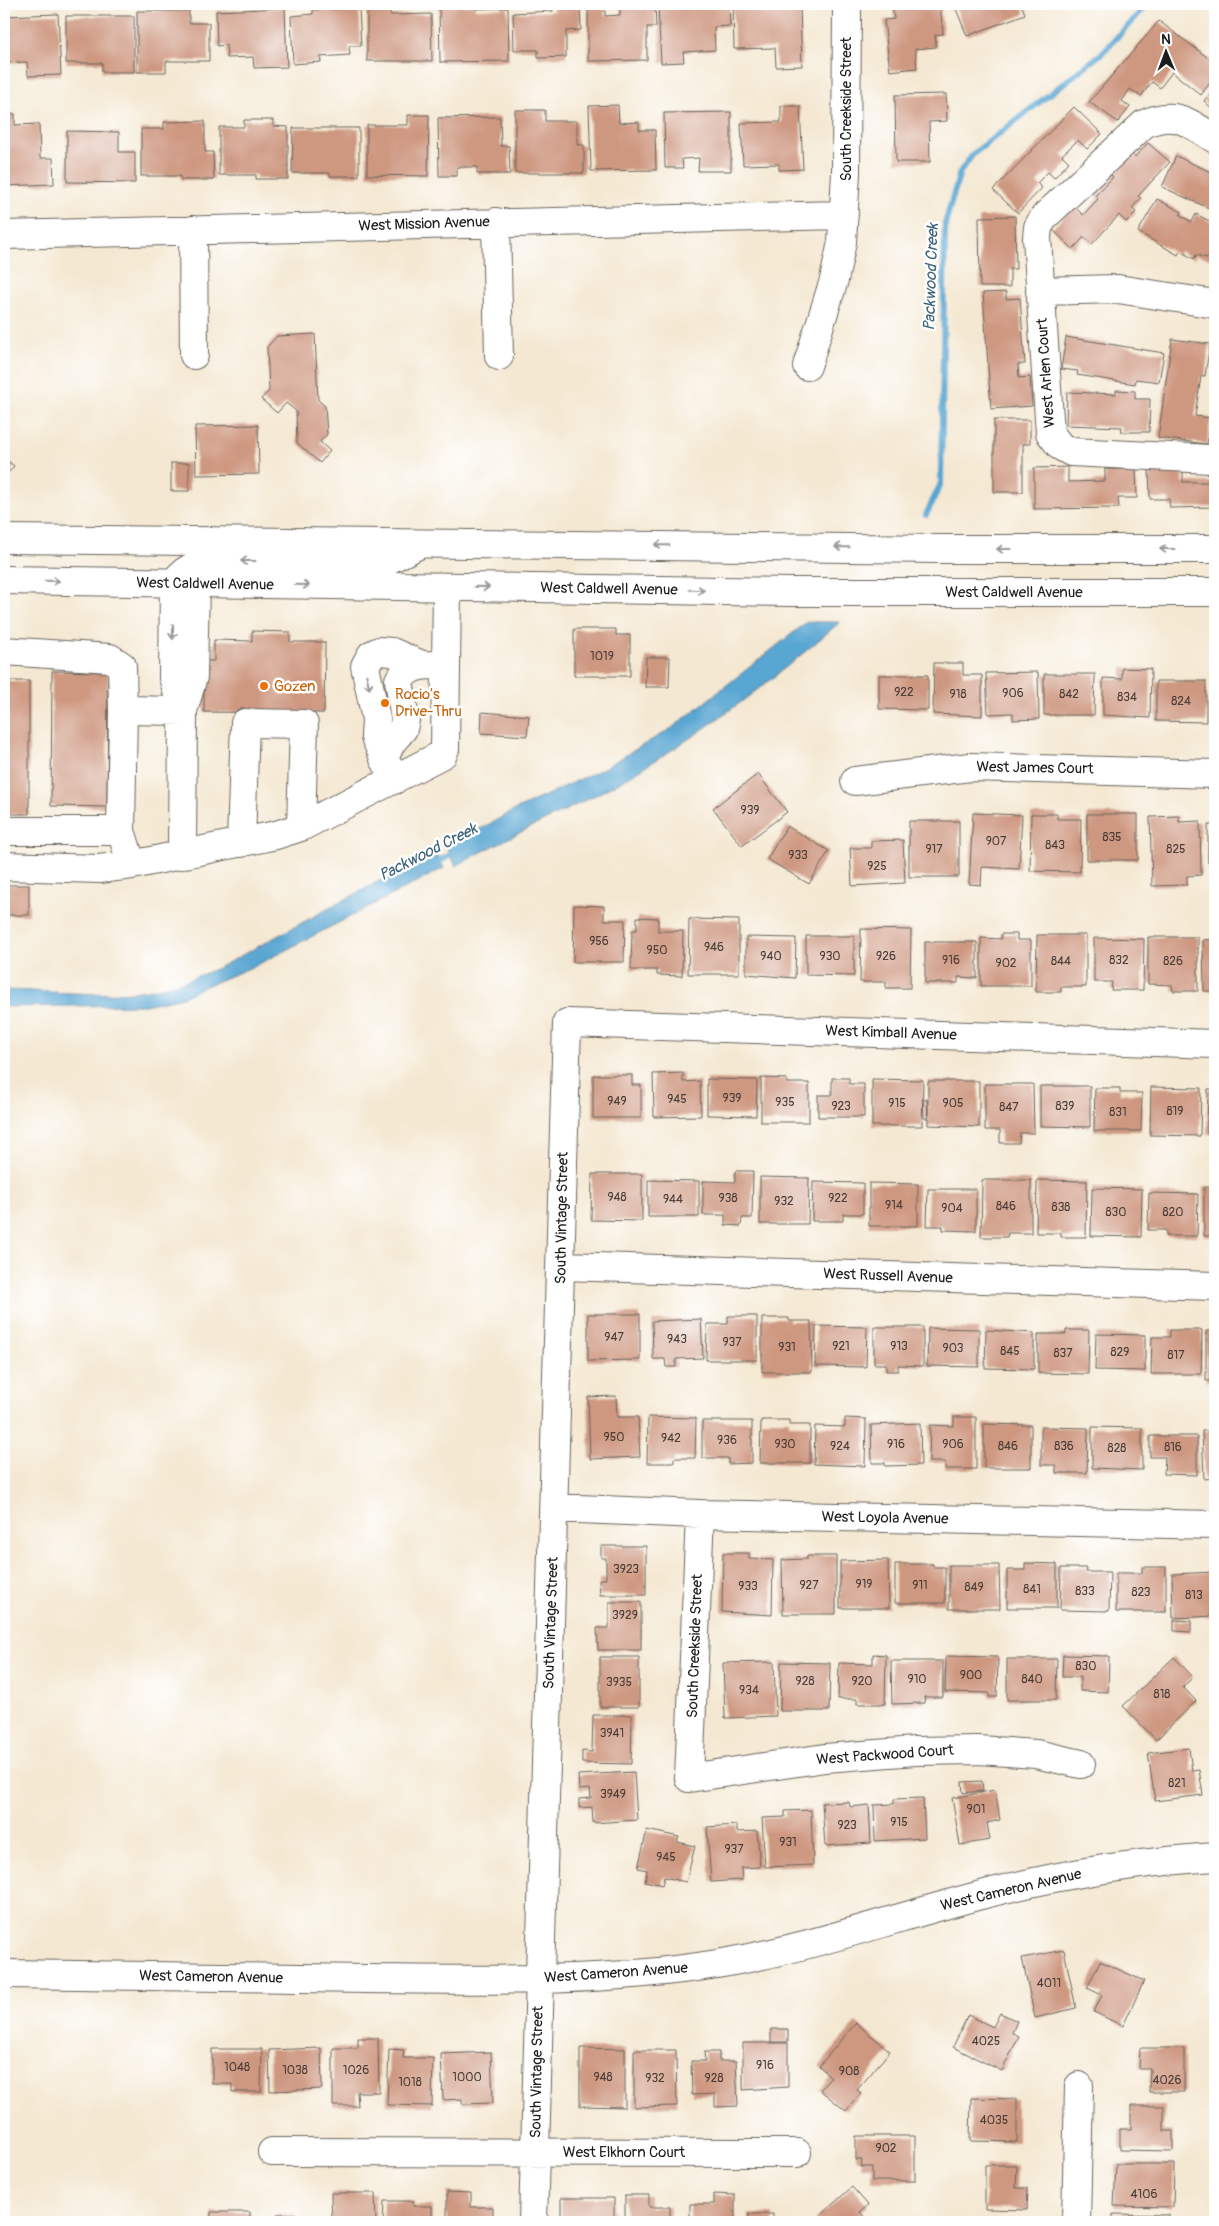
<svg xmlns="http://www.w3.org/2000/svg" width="1219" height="2226" viewBox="0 0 1219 2226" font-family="Pangolin,sans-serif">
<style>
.water{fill:#58a6d2;stroke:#3a6177}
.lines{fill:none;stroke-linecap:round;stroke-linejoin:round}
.stream{stroke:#58a6d2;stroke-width:6}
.building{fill:#ce9780}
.minor-casing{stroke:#68635c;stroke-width:30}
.major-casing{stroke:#68635c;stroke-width:30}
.minor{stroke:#fff;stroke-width:28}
.major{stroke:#fff;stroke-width:28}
.oneway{stroke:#999}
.food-dot{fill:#e8710a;stroke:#fff;stroke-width:2}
.labels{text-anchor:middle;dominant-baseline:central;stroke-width:5;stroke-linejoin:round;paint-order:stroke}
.number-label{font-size:12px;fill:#483b35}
.street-label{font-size:15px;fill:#1c1c1c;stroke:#fff}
.food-label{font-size:15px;fill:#c56008;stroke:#fff;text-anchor:start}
.water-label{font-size:16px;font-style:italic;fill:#3a6177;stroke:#fff}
</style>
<rect width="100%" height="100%" fill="#fff"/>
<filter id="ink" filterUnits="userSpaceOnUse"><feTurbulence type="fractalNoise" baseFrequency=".02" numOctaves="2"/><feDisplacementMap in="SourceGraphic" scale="10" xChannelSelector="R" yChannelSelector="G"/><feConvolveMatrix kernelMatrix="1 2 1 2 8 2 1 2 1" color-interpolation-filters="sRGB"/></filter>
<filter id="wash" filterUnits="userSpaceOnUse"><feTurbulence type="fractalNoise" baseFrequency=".0096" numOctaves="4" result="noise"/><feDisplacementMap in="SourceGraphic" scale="20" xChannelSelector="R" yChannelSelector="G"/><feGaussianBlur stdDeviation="1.12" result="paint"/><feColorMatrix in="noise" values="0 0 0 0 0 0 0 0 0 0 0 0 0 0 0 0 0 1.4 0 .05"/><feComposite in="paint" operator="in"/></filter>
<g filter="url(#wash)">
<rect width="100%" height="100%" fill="#f4e8d2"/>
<path class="water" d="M807,622H840C779,675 717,723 648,765C587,804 519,830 456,866L445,844L469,835L515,810L602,769L672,728Z
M435,851L444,868L257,965L201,988L183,997L145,1005L4,1007V990C55,991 111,999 162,987C182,983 201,975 220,967Z"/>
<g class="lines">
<path class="stream" d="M926,515L941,483L945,224L960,172L973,154L1101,54L1148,4
M434,864L458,851"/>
</g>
<g id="blocks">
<path class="building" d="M553,4H580L581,30L566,31V57L538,58V50H514L513,13L553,11Z
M620,4H655L656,27H647V60L588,61V6H605V16L620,15Z
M690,4H729L730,26L714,27L715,50L683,52L684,62L661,63L658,6Z
M733,4L800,6L802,66L776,67L775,48L734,49Z
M892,4H940L943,34L935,35L936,47L915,49L917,68L890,71L884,20L894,19Z
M954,4H1021L1025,14L967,36Z
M475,5V9L508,8L509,61L440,62L439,6Z
M367,6H389L390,15L431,14L432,61H367Z
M285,8L287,67L254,68L253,57L227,58L226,45L217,46L216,11Z
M359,8L361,46H349L350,55L320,57L321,62L293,64L291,16L313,14V10Z
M137,11H189V23H209V61H166V72H137Z
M58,14L61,75L28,76L27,62L4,63V16Z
M66,16H134V72H102V63H66Z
M1159,21L1215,63V76L1201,95L1172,72L1160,88L1152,82L1141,96L1130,89L1122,101L1130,107L1118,122L1089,102Z
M1215,87V111L1204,101Z
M946,94L947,121L929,122L930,162H896L895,95Z
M618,105L619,123L639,122V130H655L656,170L591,171L589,106Z
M781,106H800L803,169L779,170V164L743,165L741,123L781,122Z
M1074,107L1102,134L1087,149L1078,140L1062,155L1069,162L1054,178L1048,172L1037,183L1042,188L1018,213L993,190Z
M515,110H545V121H577V145H584V173H515Z
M731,112V171H698L699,158L682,159L683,168H665L664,113Z
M4,114H15V125L39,124L40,158H53L54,184L4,186Z
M408,115H429L428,176L367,175V125H408Z
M500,117L501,146H509L510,174H477V167H457V176H439L438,118Z
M244,120H273V126L288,127V179H256V175H219V127H244Z
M205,121V152H213L214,180H181L180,176H141V129H164V122Z
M293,128H359V176H330V173H292Z
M67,131L119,132V152H135V183L67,182Z
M1148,143L1170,162L1138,196L1141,198L1132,208L1136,212L1126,222L1119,215L1092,244L1084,237L1073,249L1052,229L1074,206L1083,215L1098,199L1095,196L1113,177L1109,173L1130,152L1135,157Z
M1176,156L1215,174V211L1162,187Z
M1157,199L1182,212L1180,215L1192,222L1196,214L1215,224V260L1196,255L1194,259L1180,251L1178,255L1138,232Z
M1015,216L1016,269H1010V287H980L979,217Z
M1006,292V299L1020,298L1025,364H1018L1019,378L1030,377L1032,406L991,409L983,293Z
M315,334L318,400L325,406L327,434L320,442L330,451L320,463L297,443L296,411L286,403L277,413L261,399L269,391L267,347L277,336Z
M1066,337L1164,353L1159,382L1136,379L1135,384L1077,375L1078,371L1061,369Z
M1172,339L1210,344L1205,376H1201L1195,416L1211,418L1207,444L1158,438Z
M1116,390L1135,391V399H1150L1149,432H1121L1122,427L1066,425L1067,392L1116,394Z
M994,420H1030V444H1023V492H994Z
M258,425L259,474L196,475L195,426Z
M4,458L14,466L4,478Z
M171,463H189V491H171Z
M1068,467V482L1105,481V469H1136L1137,498H1118L1119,508L1034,509V468Z
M1149,469H1183V482H1215V507L1170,508L1169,499H1150Z
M574,629H616V635H630V676H574Z
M252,631L290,632V642H325L324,713L204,712V661H214V640L252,641Z
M646,657H670L669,687H645Z
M934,663H963V675H982V716L933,714Z
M1122,668L1151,669L1150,718L1103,715V678L1122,679Z
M52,671L108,672L107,807L51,806Z
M1038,672L1039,719L1013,720V713L988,714L986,673Z
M1044,674H1095L1094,715H1044Z
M879,675H928V710L879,709Z
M4,681H29V814H4Z
M1156,681H1206V722L1156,721Z
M1212,684H1215V724L1211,723Z
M482,712L529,716L527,736L481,733Z
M758,774L787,812L742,846L713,808Z
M973,813L1022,815L1019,869L982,867L981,885L969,884Z
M1031,814H1057V819H1081L1080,872L1030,871Z
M1087,814H1138V860H1087Z
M1179,816V822L1200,821L1201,875L1187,876V885L1152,886L1150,817Z
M909,821H959V877H909Z
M1208,825H1215V863H1208Z
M787,826L829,851L809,884L767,859Z
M903,840L905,883L852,886L850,848H871V841Z
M4,885H29V915H4Z
M574,905L604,906V920H625L624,962H573Z
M637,917L658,918V931H683L682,976L657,975V970H631L632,930H637Z
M689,919L739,920V974H688Z
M861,929L911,930L910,988H886V982H860Z
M1001,934H1017V940H1031V986H981V938L1001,939Z
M1037,935H1086V987H1061V992H1036Z
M806,936H854V976L806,975Z
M746,937L796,938L795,978L746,974Z
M1148,937H1198V991H1173L1172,985L1148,984Z
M1094,938L1144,939L1143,990H1111L1112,982H1094Z
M1215,939V991H1204L1203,940Z
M925,942H977V978L958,977V983H925Z
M683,1073V1082L700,1081L701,1116L654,1117L653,1074Z
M593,1075H632V1085H641V1118H593Z
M761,1078L787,1079V1083H809V1122H761Z
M832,1078H849V1084H864V1117H818V1095H832Z
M707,1079L757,1080L756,1116L707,1115Z
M872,1079L923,1080L922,1126H872Z
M928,1081H979V1127L928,1125Z
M985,1084H1033L1034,1133H1020L1019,1143H1000V1130H985Z
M1040,1086H1090V1127L1040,1126Z
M1151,1087L1201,1088L1200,1136L1150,1135Z
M1095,1088H1120V1093H1142L1141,1131H1094Z
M1208,1089H1215V1134H1207Z
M923,1099H927L928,1118H924Z
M735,1171H753L752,1218H742L741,1226L725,1225V1215H703V1181L735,1182Z
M592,1174H642V1221L591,1220Z
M760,1177L809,1178L808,1224H760Z
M648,1180L699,1181V1217H648Z
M982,1180H1031V1233H1008L1007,1237H981Z
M1037,1180L1087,1181L1086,1237H1061V1233H1036Z
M813,1182L863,1183V1214H843V1221H812Z
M869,1183L918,1184V1226H869Z
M1204,1187H1215V1236H1204Z
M1092,1188L1142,1189L1141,1237L1091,1236Z
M928,1189H976V1231L943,1230V1226H927Z
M1149,1193L1198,1194L1197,1236H1166V1230H1148Z
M588,1314H640V1360L588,1361Z
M728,1316H757V1360H706L707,1324H728Z
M762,1318H789V1321H811L812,1372H762Z
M701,1319L703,1358L676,1359V1367H666L665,1359H653L652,1321Z
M816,1326L867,1327L866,1367L815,1366Z
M874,1327H923V1366L898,1365V1371H886V1364H874Z
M928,1328L979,1329V1367L927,1366Z
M986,1330L1034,1333V1369L985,1368Z
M1066,1330H1089L1088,1374L1038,1373V1334H1066Z
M1170,1330H1202L1201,1374H1151L1152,1337H1170Z
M1206,1331H1215V1381H1206Z
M1096,1334L1145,1335V1371L1095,1370Z
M616,1396L617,1417H638L640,1457L590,1459L588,1397Z
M648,1417L696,1418L695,1458H674V1463H647Z
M954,1417H976V1469H945V1462H929L930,1425L954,1426Z
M845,1418L866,1419L865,1466L814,1464L815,1426L845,1427Z
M761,1420H789V1425H810V1463H760Z
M702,1421H752V1463L728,1464V1458H702Z
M920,1423L921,1465L885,1466V1463H872L871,1425Z
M984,1424L1031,1425V1468H984Z
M1041,1427L1088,1428L1087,1473H1056V1465H1041Z
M1092,1427L1142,1428V1470L1092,1468Z
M1215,1430V1478L1204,1479L1202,1431Z
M1150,1436H1197V1475L1164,1474L1165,1457H1150Z
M601,1546H646V1595H600L599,1579H606V1558H601Z
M723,1553H749V1559L773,1560L772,1615L722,1612Z
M807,1556H836V1614H783L782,1560L807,1559Z
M888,1560L889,1608H840V1561Z
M1025,1563L1057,1564V1608H1007V1570H1025Z
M895,1564H933V1567H945V1603H895Z
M949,1565H999L1000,1609H949Z
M1142,1567H1166V1612H1116V1573H1142Z
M1061,1568H1087L1086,1572H1110L1109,1611L1060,1610Z
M1215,1572V1616L1173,1618L1172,1574Z
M609,1602H641V1650H598L597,1628H609Z
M1174,1620L1191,1621V1632L1174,1631Z
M873,1654L886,1655L885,1704H857V1699H838L839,1663L873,1664Z
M1063,1655L1109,1656L1108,1692L1080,1691V1677H1062Z
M946,1656L998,1657L997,1697H989V1693L945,1692Z
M600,1657H639V1707H600Z
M1174,1657L1193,1677L1183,1687L1196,1701L1156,1740L1123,1706Z
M1007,1659H1057L1056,1700H1007Z
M891,1661H943V1697H924L925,1703L892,1704Z
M774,1662L776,1716L725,1718L723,1663Z
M781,1662L830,1663L829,1711H780Z
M593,1715H632L631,1764L582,1763V1751L592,1752Z
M1189,1748L1192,1771L1199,1770L1203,1795L1155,1801L1148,1753Z
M634,1772L637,1820L593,1823L592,1807L579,1808V1799L591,1798L590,1789L579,1790L578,1775Z
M982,1781L983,1791L963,1793L962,1782Z
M995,1790L1000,1820L987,1823L990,1840L960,1845L952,1798Z
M923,1798L925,1838L875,1841L874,1805L894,1804V1799Z
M849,1802L850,1807L869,1805L871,1843L825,1846L822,1803Z
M811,1810L813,1865L765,1867L762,1818L785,1817V1811Z
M737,1825V1832L757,1831L760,1867L741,1868L742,1880L711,1882L707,1827Z
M647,1830L679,1837L677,1842L695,1846L686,1882L664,1877L662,1885L645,1881L647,1870L638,1868Z
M1064,1950L1076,2008L1035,2018L1022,1958Z
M1100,1961L1144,1981L1123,2026L1094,2012L1102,1995L1087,1988Z
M1000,2013L1017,2021L1012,2033L1019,2036L1002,2071L953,2047L968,2015L993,2027Z
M856,2023L890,2051L857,2090L861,2093L846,2111L820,2090L831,2077L819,2066Z
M771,2029H788V2042H771Z
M358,2038H378L379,2092H357L358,2106H333V2048H358Z
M743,2043H788V2087L743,2090Z
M321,2048L322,2089L270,2091L269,2050Z
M580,2048L625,2049V2107L580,2106Z
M1140,2048H1184V2092H1149L1150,2068H1139Z
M212,2049H262L261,2092H232V2084H212Z
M389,2049L404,2050L403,2058H433L432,2106L387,2105Z
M634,2050H676L677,2106L634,2107Z
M491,2052L493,2103L462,2104V2099L443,2100L441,2054Z
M704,2052H719V2061H736L738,2106L715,2107V2094L692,2095L691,2061H705Z
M971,2098L1017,2099V2142L970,2141Z
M1131,2106H1164V2131H1173V2151L1120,2150V2129H1131Z
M856,2136H915V2181H872V2167H861L862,2160H856Z
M1116,2164H1174L1173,2207L1114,2206Z
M985,2165H1017L1016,2188H1028L1027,2210L985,2209Z
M852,2187L868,2205L860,2212L869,2222H817L815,2220Z
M447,2192L471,2193V2207H493V2222H447Z
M331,2193H375L376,2222H332Z
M714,2194L735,2195V2222H690V2204H714Z
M625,2195H649V2207H670V2222H625Z
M561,2198H614V2220L561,2222Z
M384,2201H414L413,2206H432V2222H383Z
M211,2212H250V2222H211Z
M277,2214H296V2220H316V2222H266V2220H278Z
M749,2214H773V2222H749Z
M1113,2214L1169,2215V2222H1113Z"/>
</g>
</g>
<g filter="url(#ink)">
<use href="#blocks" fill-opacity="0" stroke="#68635c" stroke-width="1"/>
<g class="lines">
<defs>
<path id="minor" d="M1215,139C1189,123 1175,109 1144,124L1045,216L1038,227L1037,238L1050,433L1060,446L1071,452L1210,459L1215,457
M496,222L499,356
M193,230L194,355
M4,235L844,215
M1040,291L1118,289L1215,304
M807,366L834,280L842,242L846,173L847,4
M174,583L173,677L183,711
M4,651L110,658L122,666L123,710L183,711
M384,759L391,743L403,729L405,720L399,680C408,667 420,665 434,665
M394,780L375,737L376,719L365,666L371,655L379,651L392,652L422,665
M855,781L970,767L1215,774
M4,831H121L132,865
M121,831L123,710
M241,843L245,723L304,724L301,827
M182,855L183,711L193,677L195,584
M4,866L99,869L132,865L276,835L301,827L443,754L445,749L447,587
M562,1266L1215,1286
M554,1508L700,1514L1215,1525
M700,1514L689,1778L825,1758L915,1751L979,1750L1036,1754L1081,1764
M4,1974C125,1976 246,1977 367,1979C484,1980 601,1983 717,1964C808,1949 896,1917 985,1894C1060,1874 1138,1862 1215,1857
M272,2152L797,2153
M533,2222L567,1023L1215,1044
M1076,2222L1079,2086"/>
<path id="major" d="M4,539L942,549H1215
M4,580L791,592H1215
M174,583C183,569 195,565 211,561L384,562L420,544"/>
</defs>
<use href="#minor" class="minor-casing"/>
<use href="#major" class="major-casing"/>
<use href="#minor" class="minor"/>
<use href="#major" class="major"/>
</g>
<defs><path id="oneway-shaft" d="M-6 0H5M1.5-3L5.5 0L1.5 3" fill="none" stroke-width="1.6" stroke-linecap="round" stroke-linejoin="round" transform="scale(1.25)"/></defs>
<g class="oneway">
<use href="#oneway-shaft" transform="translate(662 545) rotate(-179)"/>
<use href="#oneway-shaft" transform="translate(842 547) rotate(-179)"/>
<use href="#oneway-shaft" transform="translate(1004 549) rotate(-180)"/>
<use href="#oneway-shaft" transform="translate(1167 549) rotate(-180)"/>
<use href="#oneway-shaft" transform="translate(248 561) rotate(-180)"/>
<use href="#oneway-shaft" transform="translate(52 581) rotate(1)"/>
<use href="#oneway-shaft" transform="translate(302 585) rotate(1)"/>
<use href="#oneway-shaft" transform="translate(482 587) rotate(1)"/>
<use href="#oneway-shaft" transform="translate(697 590) rotate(1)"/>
<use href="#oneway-shaft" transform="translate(173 632) rotate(91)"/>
<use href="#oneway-shaft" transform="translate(368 682) rotate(77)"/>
</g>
</g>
<g class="food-dot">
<circle cx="264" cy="686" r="5"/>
<circle cx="385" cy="703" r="5"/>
</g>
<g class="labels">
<g class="number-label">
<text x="602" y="656">1019</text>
<text x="904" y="692">922</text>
<text x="1013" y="693">906</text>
<text x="958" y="694">918</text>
<text x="1069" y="694">842</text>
<text x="1127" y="697">834</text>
<text x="1181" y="701">824</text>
<text x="750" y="810">939</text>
<text x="1112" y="837">835</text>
<text x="996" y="841">907</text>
<text x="1055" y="845">843</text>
<text x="934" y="849">917</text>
<text x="1176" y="849">825</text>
<text x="798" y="855">933</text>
<text x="877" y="866">925</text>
<text x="599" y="941">956</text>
<text x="714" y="947">946</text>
<text x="657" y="950">950</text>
<text x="771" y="956">940</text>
<text x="830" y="956">930</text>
<text x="886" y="956">926</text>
<text x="951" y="960">916</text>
<text x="1119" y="960">832</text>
<text x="1061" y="961">844</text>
<text x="1173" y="961">826</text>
<text x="1006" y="963">902</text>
<text x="732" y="1098">939</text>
<text x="677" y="1099">945</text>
<text x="617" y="1101">949</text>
<text x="785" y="1102">935</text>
<text x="897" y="1103">915</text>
<text x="953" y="1103">905</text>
<text x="841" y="1106">923</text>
<text x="1065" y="1106">839</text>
<text x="1009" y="1107">847</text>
<text x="1175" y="1111">819</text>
<text x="1118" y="1112">831</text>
<text x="617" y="1197">948</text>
<text x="728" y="1198">938</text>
<text x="838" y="1198">922</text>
<text x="673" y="1199">944</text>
<text x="784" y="1201">932</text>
<text x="894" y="1205">914</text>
<text x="1006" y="1206">846</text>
<text x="1061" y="1207">838</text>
<text x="952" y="1208">904</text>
<text x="1116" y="1212">830</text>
<text x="1173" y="1212">820</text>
<text x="614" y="1337">947</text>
<text x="677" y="1339">943</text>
<text x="732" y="1342">937</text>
<text x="841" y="1346">921</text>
<text x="899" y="1346">913</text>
<text x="787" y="1347">931</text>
<text x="953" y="1348">903</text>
<text x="1010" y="1351">845</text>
<text x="1120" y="1352">829</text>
<text x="1063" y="1353">837</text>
<text x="1176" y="1355">817</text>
<text x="614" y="1437">950</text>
<text x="671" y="1438">942</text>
<text x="727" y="1440">936</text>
<text x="785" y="1444">930</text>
<text x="896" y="1444">916</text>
<text x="953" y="1444">906</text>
<text x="840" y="1446">924</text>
<text x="1008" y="1446">846</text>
<text x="1064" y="1446">836</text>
<text x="1173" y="1447">816</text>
<text x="1117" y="1448">828</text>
<text x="626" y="1569">3923</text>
<text x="864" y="1584">919</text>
<text x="809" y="1585">927</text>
<text x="920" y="1585">911</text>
<text x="748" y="1586">933</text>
<text x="974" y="1587">849</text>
<text x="1032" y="1589">841</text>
<text x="1085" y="1591">833</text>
<text x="1141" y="1592">823</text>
<text x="1194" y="1595">813</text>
<text x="625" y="1615">3929</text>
<text x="1086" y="1666">830</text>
<text x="971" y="1675">900</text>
<text x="917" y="1679">910</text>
<text x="1032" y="1679">840</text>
<text x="805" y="1681">928</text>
<text x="862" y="1681">920</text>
<text x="619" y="1682">3935</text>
<text x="749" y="1690">934</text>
<text x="1162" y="1694">818</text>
<text x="612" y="1733">3941</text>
<text x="1177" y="1783">821</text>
<text x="613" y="1794">3949</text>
<text x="976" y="1809">901</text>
<text x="899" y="1822">915</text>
<text x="847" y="1825">923</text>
<text x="788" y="1842">931</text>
<text x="734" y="1849">937</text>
<text x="666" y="1857">945</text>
<text x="1049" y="1983">4011</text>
<text x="986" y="2041">4025</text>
<text x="765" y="2065">916</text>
<text x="237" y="2067">1048</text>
<text x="295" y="2070">1038</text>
<text x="356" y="2070">1026</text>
<text x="849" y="2071">908</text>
<text x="467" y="2077">1000</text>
<text x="603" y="2077">948</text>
<text x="655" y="2078">932</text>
<text x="714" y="2078">928</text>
<text x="1167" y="2080">4026</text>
<text x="410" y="2082">1018</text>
<text x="994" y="2120">4035</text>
<text x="886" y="2148">902</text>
<text x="1144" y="2194">4106</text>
</g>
<g class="street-label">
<text transform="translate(846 109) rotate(-90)">South Creekside Street</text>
<text transform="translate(424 224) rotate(-2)">West Mission Avenue</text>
<text transform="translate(1046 373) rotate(-94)">West Arlen Court</text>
<text transform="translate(205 584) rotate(1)">West Caldwell Avenue</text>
<text transform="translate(609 589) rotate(1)">West Caldwell Avenue</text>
<text x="1014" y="592">West Caldwell Avenue</text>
<text transform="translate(1035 768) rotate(1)">West James Court</text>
<text transform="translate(891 1033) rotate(2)">West Kimball Avenue</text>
<text transform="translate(562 1218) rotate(-89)">South Vintage Street</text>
<text transform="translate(888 1276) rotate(2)">West Russell Avenue</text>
<text transform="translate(885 1518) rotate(1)">West Loyola Avenue</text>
<text transform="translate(551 1623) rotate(-88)">South Vintage Street</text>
<text transform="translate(695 1646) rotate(-88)">South Creekside Street</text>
<text transform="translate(885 1755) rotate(-4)">West Packwood Court</text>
<text transform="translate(1011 1890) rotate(-13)">West Cameron Avenue</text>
<text transform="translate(616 1973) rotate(-4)">West Cameron Avenue</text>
<text transform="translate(211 1977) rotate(1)">West Cameron Avenue</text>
<text transform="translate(537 2072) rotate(-89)">South Vintage Street</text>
<text x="624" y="2152">West Elkhorn Court</text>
</g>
<g class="food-label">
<text x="274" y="686">Gozen</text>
<text x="395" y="694">Rocio's<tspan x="395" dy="17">Drive-Thru</tspan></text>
</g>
<g class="water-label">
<text transform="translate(931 277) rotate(-88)">Packwood Creek</text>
<text transform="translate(428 852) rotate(-27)">Packwood Creek</text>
</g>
</g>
<rect width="1219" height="2226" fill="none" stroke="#fff" stroke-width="20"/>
<g transform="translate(1166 52) rotate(359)" stroke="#ffffff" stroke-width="4" paint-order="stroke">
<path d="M0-4L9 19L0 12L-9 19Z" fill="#1c1c1c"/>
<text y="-8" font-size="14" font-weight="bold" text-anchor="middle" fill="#1c1c1c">N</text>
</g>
</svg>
